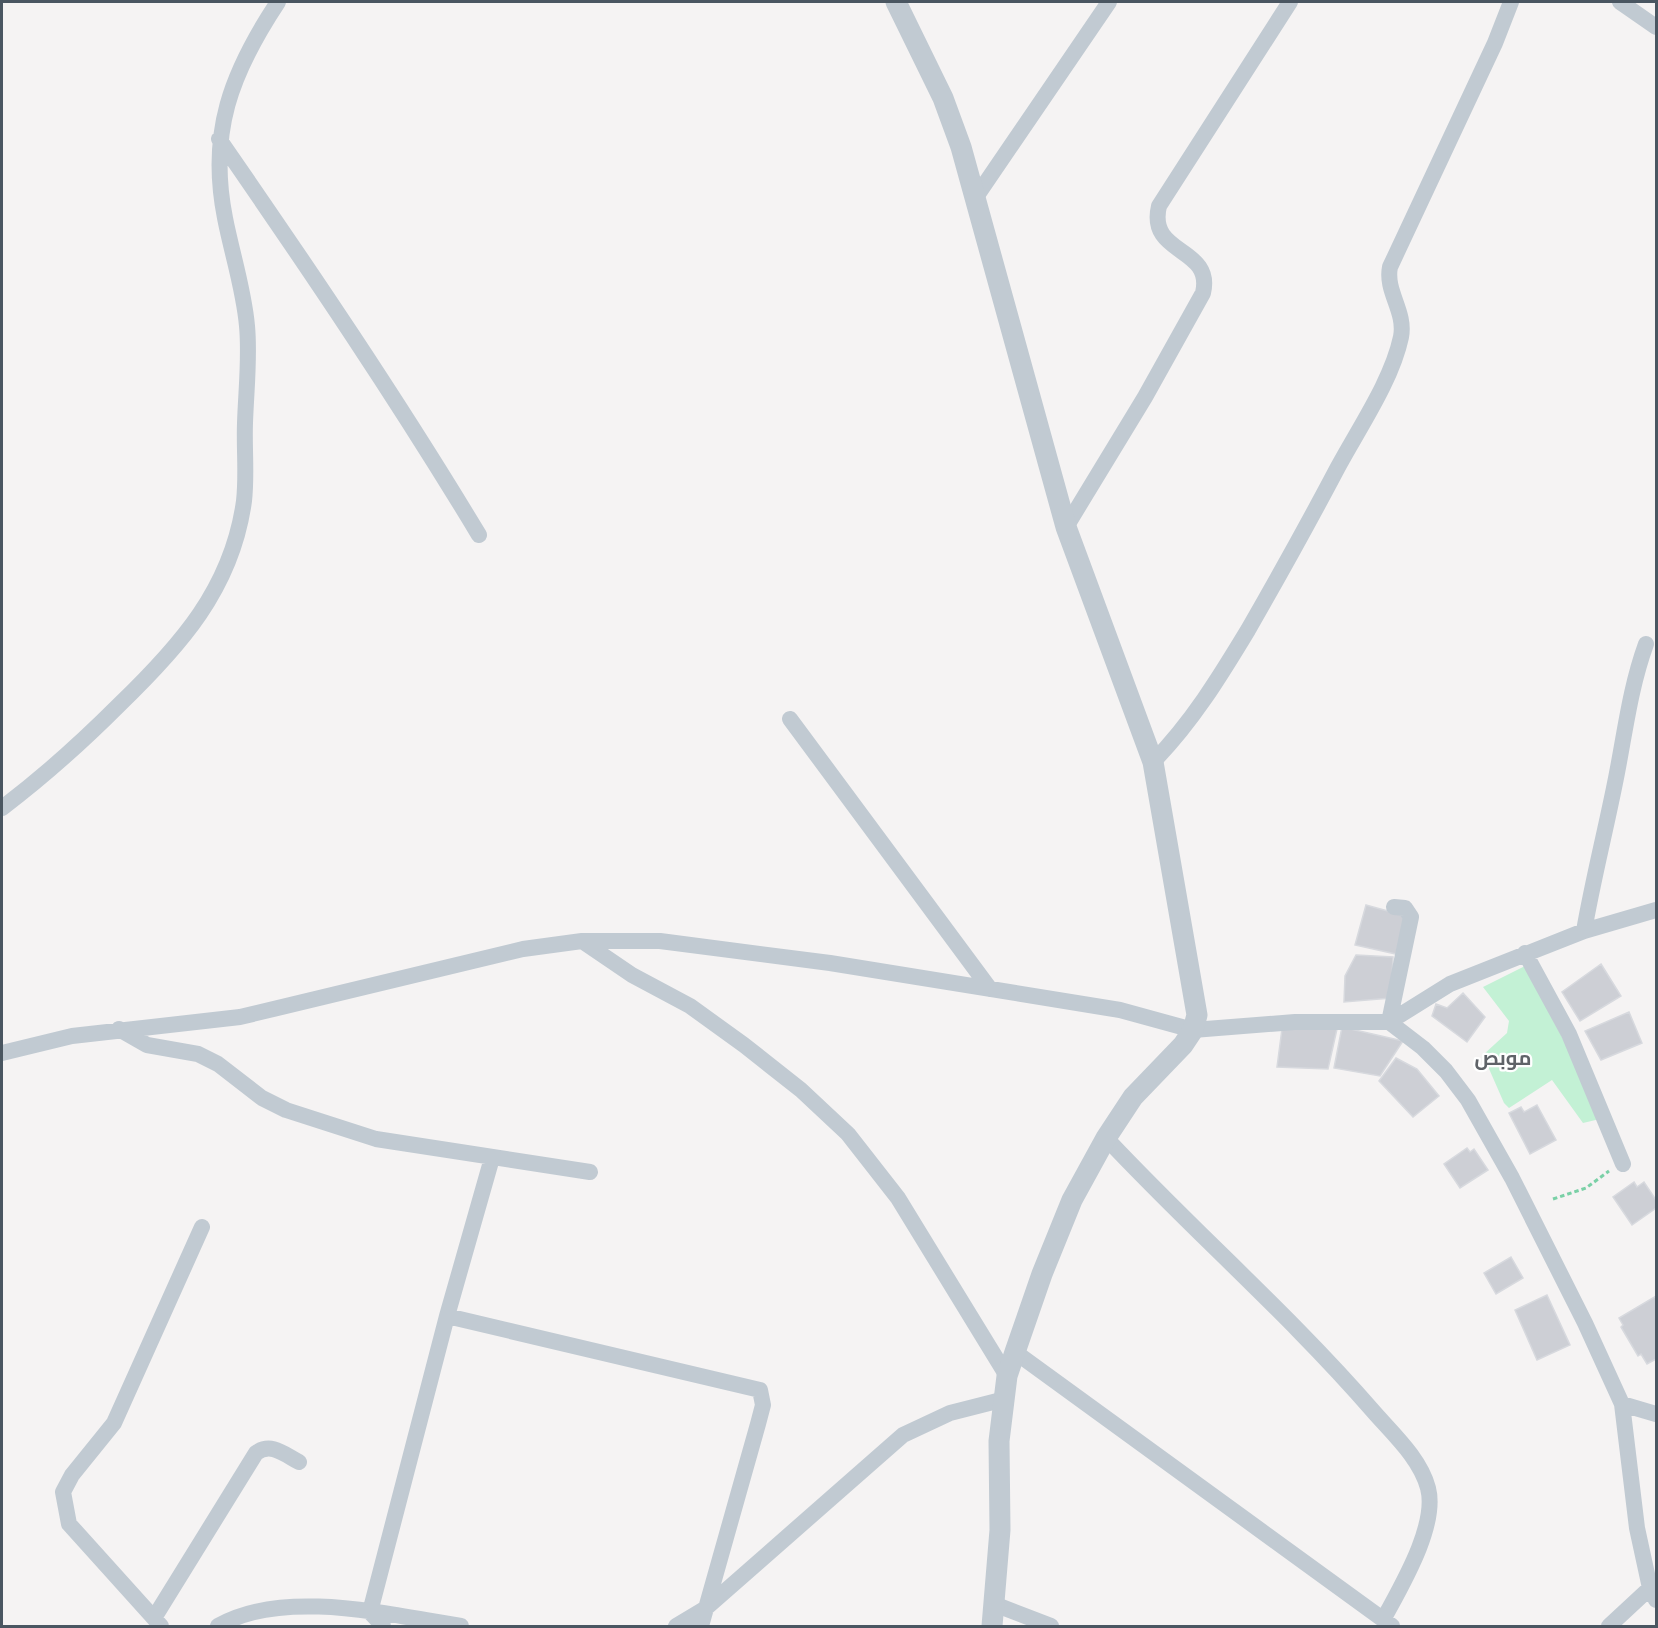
<svg xmlns="http://www.w3.org/2000/svg" width="1658" height="1628" viewBox="0 0 1658 1628" font-family="Barlow,Cairo,sans-serif">
<style>
.green{fill:#c3f1d5}
.building{fill:#cdcfd5;stroke:#d7d9de;stroke-width:1.5}
.lines{fill:none;stroke-linecap:round;stroke-linejoin:round}
.path{stroke:#7ad0a6;stroke-width:3;stroke-dasharray:4.5 3;stroke-linecap:butt}
.minor{stroke:#c1cad2;stroke-width:16}
.tertiary{stroke:#c1cad2;stroke-width:21}
.labels{text-anchor:middle;dominant-baseline:central;stroke-width:4.5;stroke-linejoin:round;paint-order:stroke}
.quarter-label{font-size:20px;font-weight:bold;fill:#5f6368;stroke:#fff}
</style>
<rect width="100%" height="100%" fill="#f5f3f3"/>
<path class="green" d="M1525,966L1604,1118L1583,1123L1552,1080L1509,1108L1504,1103L1483,1055L1507,1033L1509,1021L1483,987Z"/>
<path class="building" d="M1366,905L1406,916L1396,954L1355,945Z
M1356,955L1393,957L1391,998L1344,1002L1345,976Z
M1601,964L1621,996L1580,1021L1562,992Z
M1463,993L1485,1017L1467,1042L1432,1016L1436,1004L1447,1008Z
M1629,1012L1642,1043L1601,1060L1585,1031Z
M1342,1027L1403,1041L1380,1076L1334,1068Z
M1282,1029H1337L1328,1069L1277,1067Z
M1396,1058L1417,1069L1439,1096L1413,1117L1379,1081Z
M1537,1105L1556,1140L1530,1154L1509,1113L1521,1107L1524,1112Z
M1467,1148L1470,1152L1474,1149L1488,1170L1460,1188L1444,1164Z
M1634,1182L1637,1187L1644,1182L1656,1200V1208L1632,1225L1613,1197Z
M1511,1257L1523,1278L1496,1294L1484,1273Z
M1547,1295L1570,1345L1537,1360L1515,1310Z
M1656,1296V1359L1647,1364L1641,1354L1638,1356L1621,1327L1623,1325L1619,1318Z"/>
<g class="lines">
<path class="path" d="M1553,1199L1586,1188L1609,1171"/>
<path class="minor" d="M1620,2L1656,27
M219,139C309,269 397,399 479,535
M976,197L1109,2
M1066,527L1145,397L1203,293C1214,246 1147,256 1159,206L1290,2
M790,719L990,989
M1153,762C1192,722 1219,678 1248,630C1279,576 1309,522 1338,467C1359,428 1392,380 1401,337C1406,311 1385,292 1390,267L1495,43L1511,2
M2,808C43,777 82,742 119,705C179,647 232,589 244,501C247,475 244,449 245,423C246,391 250,358 247,326C244,290 232,254 225,218C208,133 231,73 278,2
M1394,907L1405,908L1411,917L1389,1022L1423,1048L1446,1071L1468,1100L1512,1178L1585,1323L1622,1404L1637,1528L1650,1588L1656,1600
M1584,931C1593,879 1606,829 1616,778C1625,733 1630,688 1646,644
M582,941L632,975L690,1006L744,1045L801,1090L848,1134L898,1198L1007,1376
M1525,953L1569,1034L1623,1164
M119,1029L147,1045L198,1054L218,1064L262,1098L286,1110L376,1139L590,1172
M2,1053L72,1036L240,1017L523,949L582,941H660L830,963L1120,1010L1193,1030L1295,1022H1389L1450,984L1584,931L1656,910
M1106,1138C1193,1231 1290,1315 1373,1411C1393,1434 1420,1458 1428,1488C1438,1526 1400,1588 1383,1620
M447,1316L760,1390L763,1405L758,1424L701,1626
M1015,1352L1392,1626
M1622,1404L1656,1414
M994,1604L1051,1626
M154,1618L256,1453C271,1442 284,1454 299,1462
M161,1626L69,1524L63,1492L72,1475L114,1423L202,1227
M218,1626C284,1588 390,1615 461,1626
M383,1626L370,1612L447,1316L492,1158
M676,1626L706,1608L903,1435L950,1413L1005,1399
M1609,1626L1650,1588"/>
<path class="tertiary" d="M896,2L943,98L961,147L1066,527L1153,762L1197,1015L1193,1030L1183,1045L1133,1097L1106,1138L1072,1200L1042,1274L1015,1352L1007,1376L999,1441L1000,1530L992,1626"/>
</g>
<g class="labels">
<g class="quarter-label">
<text x="1503" y="1057">موبص</text>
</g>
</g>
<rect width="1658" height="1628" fill="none" stroke="#4a5661" stroke-width="6"/>
</svg>
